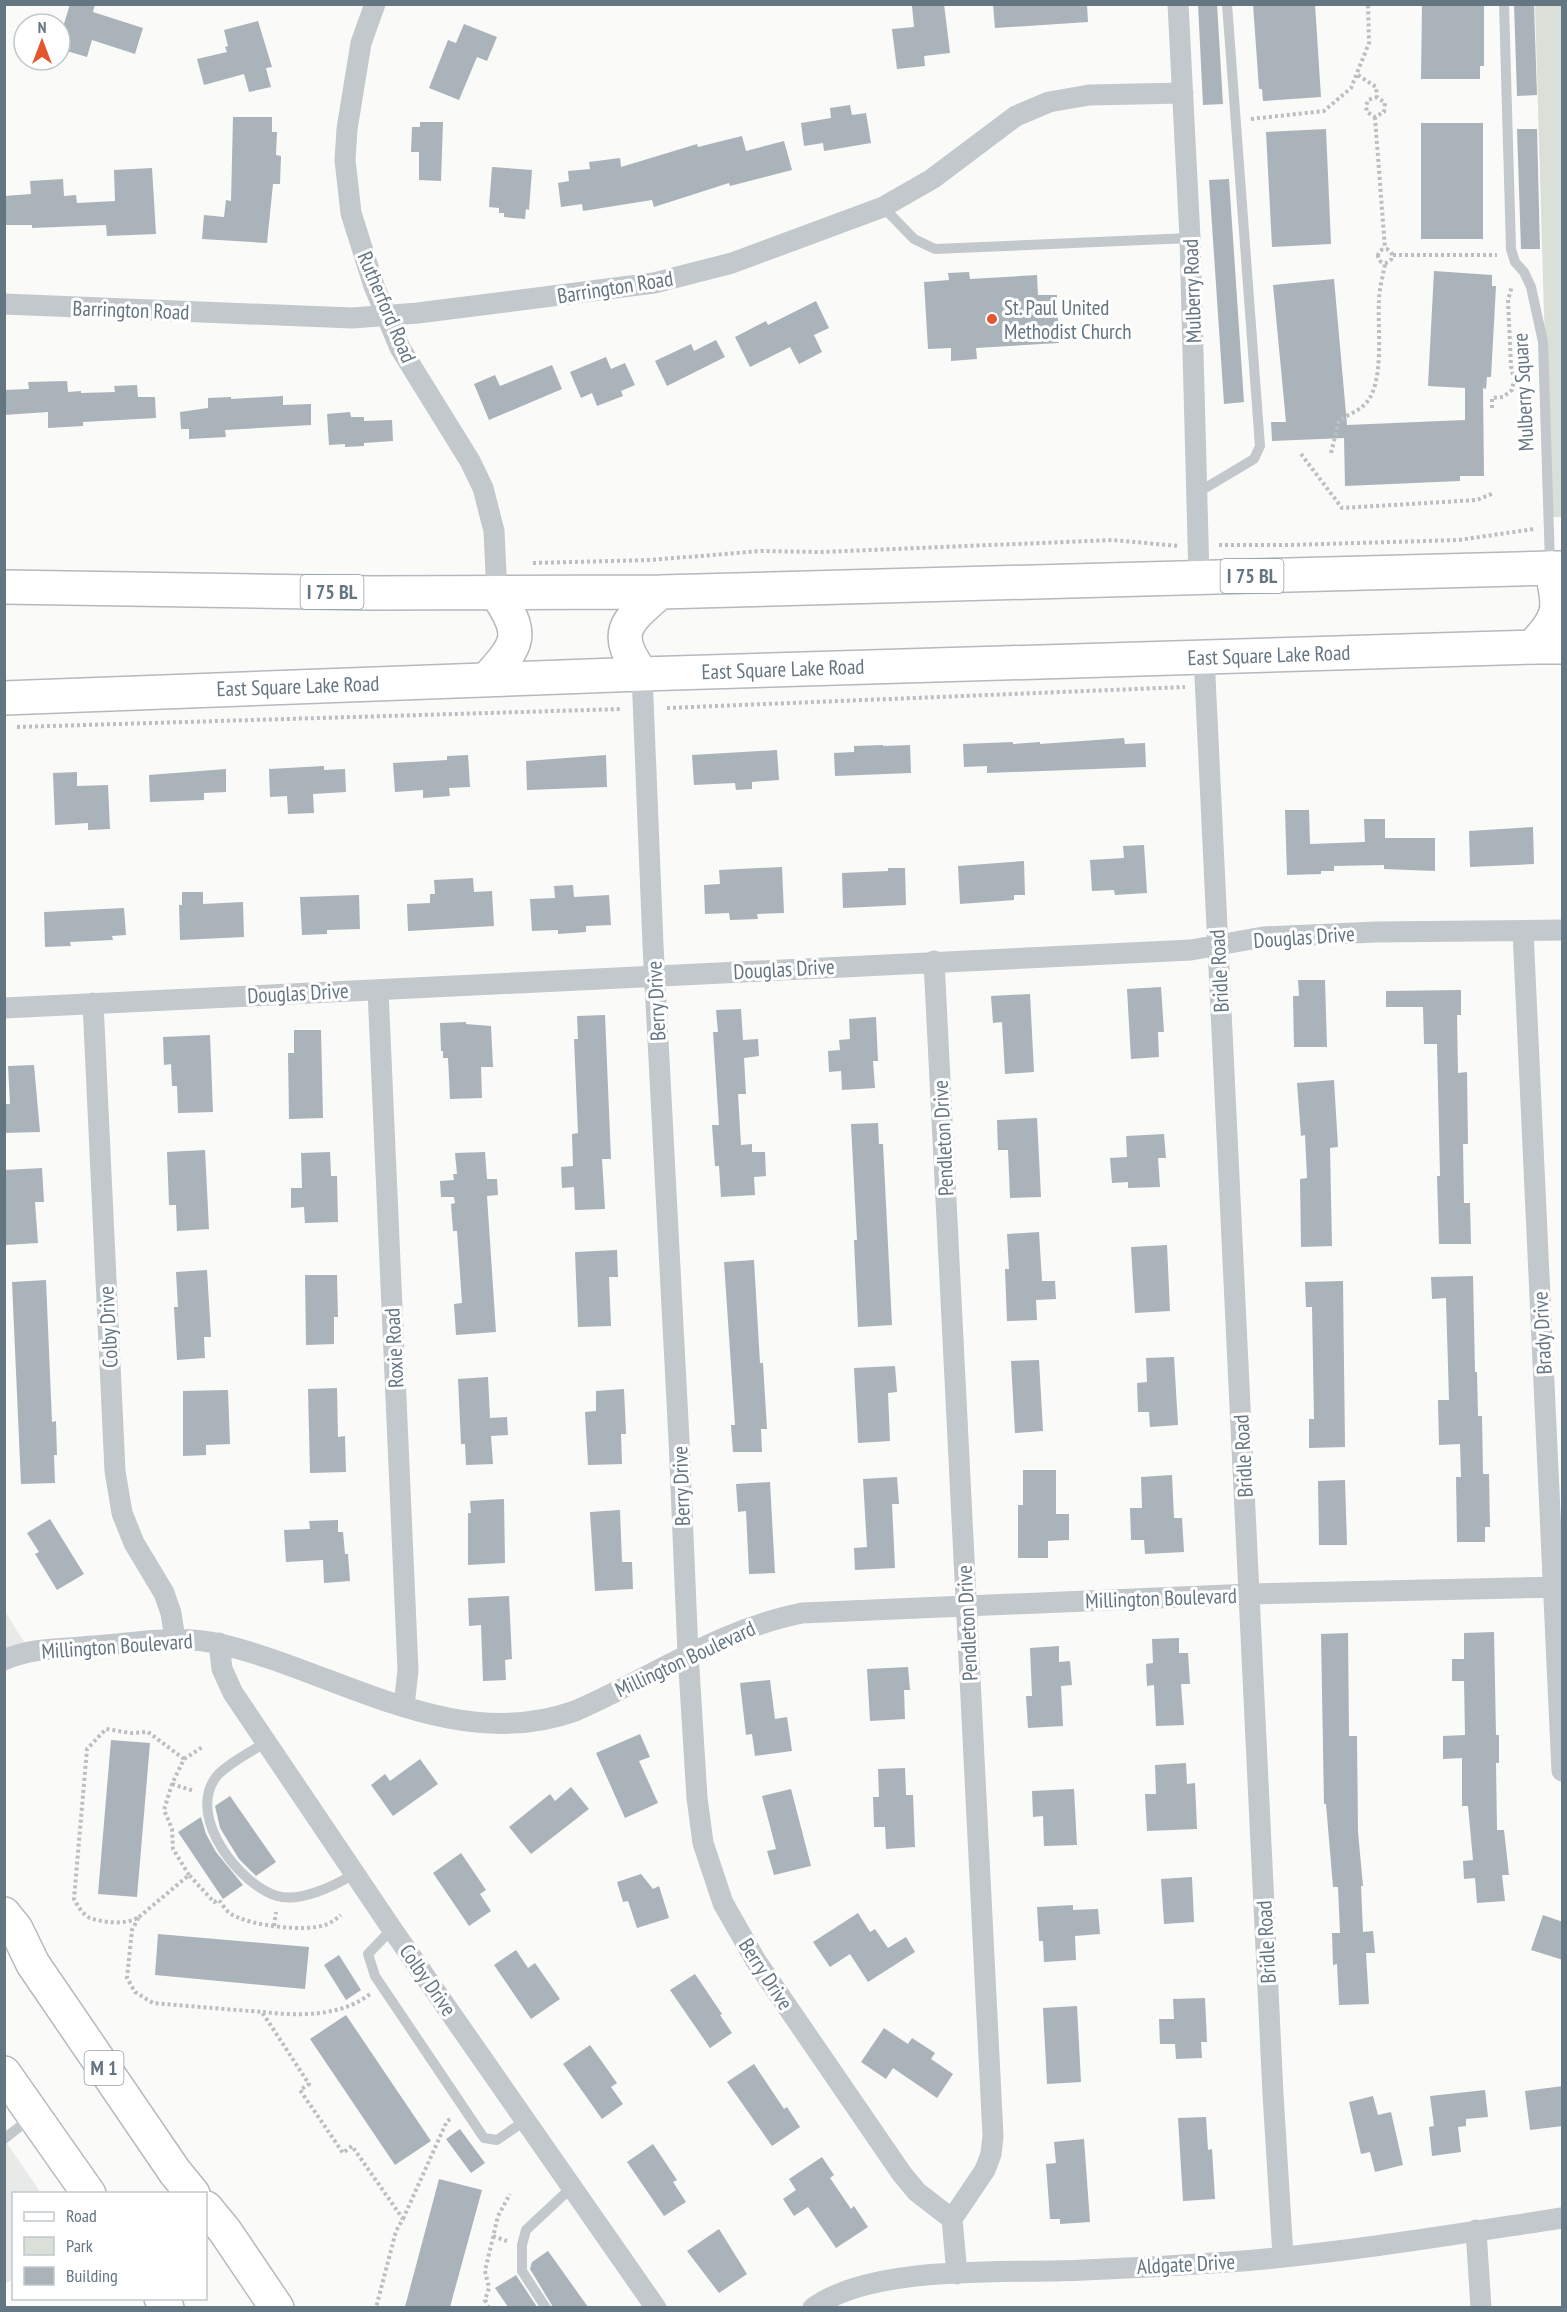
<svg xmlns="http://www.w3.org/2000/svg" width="1567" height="2312" viewBox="0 0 1567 2312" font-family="'PT Sans Narrow',sans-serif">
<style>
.built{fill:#e8e9e9}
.green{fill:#dadfd7}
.building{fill:#aab3b9}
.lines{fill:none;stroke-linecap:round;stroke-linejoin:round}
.primary-casing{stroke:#b5babe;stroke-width:36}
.trunk-casing{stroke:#b4b9bd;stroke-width:36}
.motorway-casing{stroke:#b4b9bd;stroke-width:36}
.path{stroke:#bbbfc2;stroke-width:4;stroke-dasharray:3 3;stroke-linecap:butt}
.service{stroke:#c3c8cc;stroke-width:10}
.minor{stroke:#c3c8cc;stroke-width:21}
.primary{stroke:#fff;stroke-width:33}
.trunk{stroke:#fff;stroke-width:33}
.motorway{stroke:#fff;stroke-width:33}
.poi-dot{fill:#e4572e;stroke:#fff;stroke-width:2}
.labels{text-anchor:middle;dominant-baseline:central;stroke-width:6;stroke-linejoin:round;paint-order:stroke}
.shield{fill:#fff;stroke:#939fa8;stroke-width:1.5}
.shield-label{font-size:20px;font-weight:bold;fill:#657683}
.street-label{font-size:21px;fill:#657683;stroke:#fff}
.poi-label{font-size:21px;fill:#657683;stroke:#fff;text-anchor:start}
</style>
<rect width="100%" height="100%" fill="#fafaf8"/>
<path class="built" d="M4,1610L26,1645L4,1657Z
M4,2139L41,2193L14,2194L13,2279L5,2284Z"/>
<path class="green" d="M1535,5H1562V517H1550Z"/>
<path class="building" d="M70,4H95L93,12L143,28L135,54L92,40L87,57L60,49V37Z
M921,4H944L950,53L924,56L925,66L897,69L892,29L914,27L912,6Z
M993,4H1087L1088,22L995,28Z
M1198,4H1217L1223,104L1203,105Z
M1253,4H1315L1321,97L1263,101L1262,89H1259Z
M1422,4H1484V66H1480V79H1421Z
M1514,4H1534L1537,95L1517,96Z
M258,21L272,67L266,68L271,87L249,92L244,74L204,85L197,59L227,52L225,47L228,46L224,30Z
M464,24L497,37L487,61L477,57L459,100L429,88L448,40L456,43Z
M850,105L852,115L866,113L871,143L824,151L823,143L804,146L801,123L831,118L830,108Z
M233,117H272V132H277L276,155L281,156L280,184H273L267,243L202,239L204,215L224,217L226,200L231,201Z
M420,122H443L441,181L419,180V152H411L412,127H420Z
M1421,123H1483V239H1421Z
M1326,129L1331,244L1272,247L1266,132Z
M1517,129H1537L1540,249H1521Z
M742,136L746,151L784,141L792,170L730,186L729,183L654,207L652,200L583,211L582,204L561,207L558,183L569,181L568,171L590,169L589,162L620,158L621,167L697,144L698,147Z
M492,167L532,170L529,210L526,209L525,219L504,217V213H499V208L489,207Z
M152,168L156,234L107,236L106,225L32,228V225H4V196L31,194L30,181L63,179L64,196L76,195L77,203L115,201L114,170Z
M1229,179L1244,402L1224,404L1209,180Z
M1434,271L1492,275V286H1496L1491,377H1487L1486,389L1483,388L1484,476H1460V481L1345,486L1344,438L1272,441L1271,422H1286L1273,285L1334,279L1347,425L1465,420V388L1428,386Z
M969,272L970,279L1037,275L1038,295H1057L1059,343L976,348L977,359L951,361V348L928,349L924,282L949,280L948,273Z
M816,301L829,328L814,335L822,352L799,364L790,347L750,367L735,337L766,321L768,325Z
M716,340L725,357L667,386L655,361L691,344L694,351Z
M606,357L611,369L625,363L635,385L621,391L623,396L597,406L592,393L581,398L570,372Z
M552,365L562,389L489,420L474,384L495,375L500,386Z
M67,381L68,392L81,391V393L115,392L114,386L137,385L138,397H155L156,418L83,422V426L48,428V412L4,415V390L29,389L28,382Z
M283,396V405L311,404V425L225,430L226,437L189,439V429H181L180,412L208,408V398L231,397V399Z
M350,412L351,417H364V421L392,420L393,441L364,443V446L345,447V444L329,445L327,414Z
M1124,738L1125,744L1145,743L1146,767L987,773V766L964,767L963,744L1013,742V744L1040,742V744Z
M883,745V746L910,745L911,773L835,776L834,753L854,752V746Z
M777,750L779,780L752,782V789L736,790L735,783L694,785L692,755Z
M468,755L470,787L449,788L450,796L423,798V790L395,792L393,763L447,760V756Z
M606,755L607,787L527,790L526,761Z
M324,766V770L345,769L346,792L313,794L314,813L288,814L287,796L270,797L269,769Z
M226,769V792L204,793V800L150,802L149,775Z
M77,772V786L108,785L110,829L88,830V823L55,825L53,773Z
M1285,810H1309L1310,844L1365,842L1364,819H1385V838H1435V871L1384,869V865L1334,866V871H1321V874L1287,875Z
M1533,827L1534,864L1470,867L1469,831Z
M1144,845L1147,893L1115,895L1114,890L1092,891L1090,860L1124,858L1123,846Z
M1024,861L1025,895H1014V900L960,904L958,866Z
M782,867L784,913L757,914L758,919L730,920L729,913L705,914L704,885L720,884L719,870Z
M888,868H905L906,905L843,908L842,873L888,871Z
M473,878L474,892L492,891L494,926L408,931L407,904L430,903V894H435L434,880Z
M573,885L574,897L609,895L611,925L586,926V932L558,934V930L532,931L530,899L555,898L554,886Z
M182,892H203V904L243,902L244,937L180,940L179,905H182Z
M359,895L360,929L327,930V934L302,935L300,897Z
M124,908L126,935L112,936L113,940L70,942L71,946L45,947L44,912Z
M1298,980H1325L1327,1047H1294L1293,996H1299Z
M1161,987L1164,1032H1158L1159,1057L1131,1059L1127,989Z
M1461,990V1015H1457L1458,1073L1467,1072L1468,1144H1463L1464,1203H1470L1471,1244H1439L1437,1176H1440L1437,1044H1424L1423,1007H1386V991Z
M1030,994L1034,1072L1005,1074L1002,1022L993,1023L991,996Z
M741,1009L743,1040L758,1039L759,1056L744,1058L746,1094H738L741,1145L752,1144V1152H765L766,1176L754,1177L755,1195L721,1197L719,1166H715L712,1125H719L713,1032H718L716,1010Z
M605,1015L611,1159H602L605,1209L575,1210L574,1187L562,1188L561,1167L573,1166L572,1134L578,1133L574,1039H578L577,1016Z
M876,1017L878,1061H873L875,1088L842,1090L841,1071L829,1072L828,1051L840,1050L839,1040L850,1039L849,1019Z
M466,1022V1024L491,1026L493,1067H481L482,1098L450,1099L448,1058H443V1051H441L440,1023Z
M294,1030H321L323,1118L289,1119L288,1053H294Z
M210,1035L213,1112L178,1113L177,1086H172L171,1064L164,1065L163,1037Z
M34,1065L40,1132L4,1133V1104H10L8,1066Z
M1334,1080L1338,1147L1330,1148L1332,1246L1301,1247L1300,1179L1307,1178L1305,1135L1301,1136L1297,1083Z
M1037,1118L1041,1197L1010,1198L1008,1150H998L997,1120Z
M878,1123L879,1144H883L892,1325L858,1327L854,1240H857L851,1124Z
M1164,1134L1166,1158H1158L1160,1187L1128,1188V1182L1112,1183L1110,1158L1127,1157L1126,1136Z
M205,1150L209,1229L177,1231L176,1205H169L167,1152Z
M330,1152L331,1176H337L338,1222L305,1223L304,1207L291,1208V1188H302L301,1153Z
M485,1152L487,1179H497L498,1195L487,1196L496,1332L456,1335L454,1304L462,1303L457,1231H453L451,1204L455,1203L454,1197H441L440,1181L454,1180L453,1174H457L455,1153Z
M42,1168L44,1202H35L38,1243L5,1245L4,1170Z
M1039,1232L1042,1281H1055L1056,1299L1036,1300L1037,1320L1007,1321L1005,1269H1009L1007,1234Z
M1167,1245L1170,1311L1135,1313L1131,1247Z
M617,1250L618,1277H609L611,1326L578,1327L575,1252Z
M754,1260L760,1363H763L767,1429H761L762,1452H733L731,1425H735L724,1262Z
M207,1270L211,1337H204L205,1358L177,1360L174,1307H178L176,1272Z
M305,1275H337L338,1317H334V1344L306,1345Z
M1473,1276L1475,1372H1477L1478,1416H1482L1483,1474H1489L1490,1527H1485V1542H1457L1456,1477H1461L1460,1444L1439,1445L1438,1400H1449L1446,1298L1432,1299L1431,1277Z
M46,1280L52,1422L56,1421L57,1455H54L55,1483L21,1484L12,1282Z
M1343,1281L1345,1447L1309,1448V1419H1314L1312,1307H1306L1305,1282Z
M1174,1357L1178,1425L1150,1427L1149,1412H1138L1137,1383L1147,1382L1146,1358Z
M1039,1360L1043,1431L1015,1433L1011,1361Z
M895,1366L897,1392L888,1393L890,1441L858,1443L854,1368Z
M488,1377L490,1418L507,1417L508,1435L491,1436L493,1464L466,1465L465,1444H461L458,1379Z
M337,1388L338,1437L345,1436L346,1472L310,1473L308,1389Z
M624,1389L626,1434H621L622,1464L588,1465L585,1412L596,1411V1391Z
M228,1390L230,1444L206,1445V1455L183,1456V1391Z
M1023,1470H1056V1514H1069V1540L1048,1541V1558H1018V1505H1023Z
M1172,1475L1174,1518H1182L1184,1552L1145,1554L1144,1540H1131L1130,1508H1142L1141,1477Z
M897,1477L899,1504H892L895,1568L855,1570L854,1548L867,1547L863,1479Z
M1345,1480L1347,1545H1319L1318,1481Z
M770,1482L775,1573L749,1574L746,1511L738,1512L736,1484Z
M504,1499L505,1563L468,1565V1513H471L470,1501Z
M620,1510L622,1562H632L633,1589L595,1591L590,1512Z
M50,1519L84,1574L57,1590L35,1554L39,1552L27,1533Z
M338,1520V1532H343L345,1554H348L350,1581L324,1583L323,1560L286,1562L284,1530L310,1529L309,1521Z
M509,1596L512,1659L505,1660L506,1680L483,1681L481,1625L469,1626L468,1598Z
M1494,1632L1496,1735H1499V1763H1496L1497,1830H1504L1509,1875H1502L1505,1901L1477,1903L1475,1878L1464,1879L1463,1861L1473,1860L1468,1806H1462V1758L1443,1759V1736L1465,1735L1464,1681H1452V1659H1464V1633Z
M1348,1633L1349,1736H1357L1358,1832L1363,1886H1361L1363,1932L1373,1931L1375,1953H1366L1369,2004L1339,2005L1337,1964L1333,1965L1332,1933H1340L1338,1887H1333L1326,1804H1324L1321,1634Z
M1179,1638V1653H1188L1190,1684H1181L1184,1725L1156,1726L1154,1685L1147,1686L1146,1664L1153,1663L1152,1639Z
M1059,1646V1662L1070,1661L1072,1685L1061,1686L1063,1726L1028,1728L1026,1696H1032L1030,1648Z
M908,1667L910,1690H904L905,1719L870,1721L867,1669Z
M770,1680L775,1719L787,1717L792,1751L755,1756L752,1734L746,1735L740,1683Z
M640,1734L650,1757L639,1761L658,1803L625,1818L596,1753Z
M111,1740L150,1743L137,1897L98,1894Z
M420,1759L438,1784L393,1816L371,1785L385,1774L390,1781Z
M1186,1763L1187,1784L1195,1783L1197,1829L1147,1831L1145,1794H1156L1155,1765Z
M905,1768L906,1795H913L915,1847L886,1849L885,1827H874L873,1797H879L878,1769Z
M571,1787L589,1809L531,1854L509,1827L550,1794L555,1801Z
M791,1789L811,1866L774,1875L767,1851L776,1849L762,1796Z
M1074,1789L1077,1845L1044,1846L1043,1816L1033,1817L1032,1791Z
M230,1796L276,1862L256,1876L239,1859L220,1828L215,1806Z
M201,1817L206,1834L216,1852L243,1885L223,1899L178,1832Z
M461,1853L486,1890L480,1894L491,1911L469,1926L433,1873Z
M641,1874L653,1889L659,1886L669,1918L637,1928L628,1901L623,1902L617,1882Z
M1192,1877L1194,1922L1164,1924L1161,1879Z
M1073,1905V1910L1098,1909L1100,1934L1075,1936L1076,1960L1044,1962L1043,1941H1039L1037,1907Z
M858,1913L870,1932L875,1929L888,1948L906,1937L915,1952L868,1982L850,1954L830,1967L813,1942Z
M1543,1915L1563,1922V1960L1531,1950Z
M158,1934L309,1947L305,1989L155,1975Z
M516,1950L528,1968L535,1963L560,1999L531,2019L494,1965Z
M339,1955L361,1990L346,2000L324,1965Z
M695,1974L722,2014L720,2015L732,2033L710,2048L670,1990Z
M1205,1998L1207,2042H1201L1202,2058L1176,2059L1175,2044H1160L1159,2019H1174L1173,1999Z
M1077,2006L1081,2082L1047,2084L1043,2008Z
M346,2015L431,2141L395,2165L310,2039Z
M884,2028L908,2044L912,2038L935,2053L931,2059L953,2074L937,2098L893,2068L886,2079L861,2062Z
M590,2045L617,2083L611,2087L623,2104L602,2119L563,2064Z
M754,2064L784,2109L787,2107L800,2127L772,2146L727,2082Z
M1563,2086V2126L1530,2130L1525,2091Z
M1485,2090L1488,2117L1466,2119V2126L1458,2127L1461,2152L1432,2156L1429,2127L1434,2126L1430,2096Z
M1373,2096L1378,2115L1391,2112L1403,2165L1375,2172L1370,2152L1361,2154L1349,2102Z
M1206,2117L1208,2150L1212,2149L1215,2199L1183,2201L1178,2118Z
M460,2129L485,2163L471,2173L446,2139Z
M1084,2139L1090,2222L1060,2224V2219H1050L1046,2164L1056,2163L1054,2142Z
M653,2144L677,2180L673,2182L686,2202L664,2216L627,2162Z
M822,2157L834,2175L830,2178L851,2209L854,2206L868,2227L836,2248L808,2207L794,2216L783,2199L796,2190L789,2179Z
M439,2179L482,2190L450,2307H405Z
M719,2229L747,2274L719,2293L687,2251Z
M548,2251L588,2307H553L530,2269L532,2262Z
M516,2275L537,2307H508L495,2288Z"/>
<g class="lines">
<defs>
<path id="primary" d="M4,1914L16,1929L33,1964L175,2172L193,2194
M4,2073L89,2194
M206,2208L225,2231L277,2308
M161,2298L167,2308"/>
<path id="trunk" d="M4,587L371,593L660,592L1551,568C1560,609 1562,616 1532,647L642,674L4,698
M642,674C611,632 626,622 660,592
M487,679C519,644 525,635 497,594"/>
<path id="motorway" d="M1551,568H1562
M1532,647H1562"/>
</defs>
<use href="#primary" class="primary-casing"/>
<use href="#trunk" class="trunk-casing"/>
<use href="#motorway" class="motorway-casing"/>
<path class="path" d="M1358,75L1376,87L1377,97L1385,103L1384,112L1375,117L1367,112L1366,106L1368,100L1377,97
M1375,117L1385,249
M1251,119L1324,111L1351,88L1369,43L1368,4
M1378 256a7 7 0 1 1 14 0a7 7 0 1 1-14 0Z
M1393,255H1497
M1492,408V398L1503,397L1512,390L1514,380L1511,366L1508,300L1512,286
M1331,453L1339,421C1346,415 1357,412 1363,406C1386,387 1377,328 1379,301C1379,289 1383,276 1385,264
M1301,454L1342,508L1477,500L1494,493
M1219,545H1289L1459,540L1534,529
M533,563L650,560L762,551L821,552L1113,540L1179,546
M667,708L1185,687
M17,727L622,709
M184,1759L204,1746
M172,1784L194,1791
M189,1875L173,1849L172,1829L164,1810L172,1784L184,1759L148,1732L131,1733L106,1729L87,1749L74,1899C78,1906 82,1914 90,1918C105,1923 126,1925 139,1917L132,1930L127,1978L135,1992L153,2003L262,2012L309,2084L300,2090L343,2153L352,2146L403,2219L396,2231L376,2308
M139,1917L189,1875L214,1902L219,1900C222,1904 226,1911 231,1914C250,1926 305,1932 325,1925C331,1923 336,1919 341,1915
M274,1926L276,1912
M263,2012C298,2016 341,2017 370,1994
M403,2219L447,2121L452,2118
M493,2236L507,2241
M489,2308L485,2300L489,2288L485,2271L498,2216L510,2194"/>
<path class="service" d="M1504,4L1511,249L1515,262L1524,272L1531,287L1543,342L1550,564
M883,207L914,239L935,249L1190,238
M1197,493L1254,459L1260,446L1227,4
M266,1742C253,1751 221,1767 214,1780C189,1819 239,1884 277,1896C300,1903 336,1885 354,1874
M392,1929L368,1954L375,1976L484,2138L497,2140L526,2120
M4,2139L32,2117
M546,2308L522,2271V2245L526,2230L571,2188"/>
<path class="minor" d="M375,4L361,43L347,129L345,160L351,213L374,286L400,348L470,461L483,488L494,531L497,594
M1178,4L1190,238L1199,578
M4,304L352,318L418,313L654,283L732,263L883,207L932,179L1016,116L1049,102L1089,95L1183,93
M1204,656L1273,2094L1283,2256
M642,674L653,945L679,1440L688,1653L697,1798L703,1843L723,1903L756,1961L902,2174L917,2192L952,2219
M1523,931L1562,1771
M934,961L993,2136L991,2154L985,2170L952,2219L957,2274
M378,990L408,1670L404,1706
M93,1003L115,1471L122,1513L134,1543L164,1593L171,1613L175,1639
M4,1008L1191,950L1263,937L1376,932L1562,930
M219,1643L222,1669L233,1693L392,1929L656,2308
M4,1660C33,1647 64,1649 94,1646C136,1643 179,1634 220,1644C336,1671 453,1755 575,1711C652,1678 717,1630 802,1613L1250,1594L1562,1587
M1476,2230L1481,2308
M813,2308C874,2263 1010,2274 1084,2270C1137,2268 1190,2265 1243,2261C1350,2252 1457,2234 1562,2218"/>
<use href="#primary" class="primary"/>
<use href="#trunk" class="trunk"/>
<use href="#motorway" class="motorway"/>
</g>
<circle class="poi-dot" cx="992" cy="319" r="6"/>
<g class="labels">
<g class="shield">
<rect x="1220.5" y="559" width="63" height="34" rx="4.5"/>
<rect x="300.5" y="575" width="63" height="34" rx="4.5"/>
<rect x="84.5" y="2051" width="39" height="34" rx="4.5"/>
</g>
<g class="shield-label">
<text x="1252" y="576">I 75 BL</text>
<text x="332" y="592">I 75 BL</text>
<text x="104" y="2068">M 1</text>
</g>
<g class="street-label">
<text transform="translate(615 287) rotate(-9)">Barrington Road</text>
<text transform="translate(1192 291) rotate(-92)">Mulberry Road</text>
<text transform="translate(387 307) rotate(67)">Rutherford Road</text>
<text transform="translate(131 310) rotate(2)">Barrington Road</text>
<text transform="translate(1523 392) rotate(-93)">Mulberry Square</text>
<text transform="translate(1269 655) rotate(-2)">East Square Lake Road</text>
<text transform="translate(783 669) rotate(-2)">East Square Lake Road</text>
<text transform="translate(298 686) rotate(-2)">East Square Lake Road</text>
<text transform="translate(1304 937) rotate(-4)">Douglas Drive</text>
<text transform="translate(784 969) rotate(-3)">Douglas Drive</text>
<text transform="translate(1219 971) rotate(-93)">Bridle Road</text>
<text transform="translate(298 993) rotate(-3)">Douglas Drive</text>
<text transform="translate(656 1001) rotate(-93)">Berry Drive</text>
<text transform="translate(943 1138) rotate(-93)">Pendleton Drive</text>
<text transform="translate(108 1327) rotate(-93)">Colby Drive</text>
<text transform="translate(1542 1333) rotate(-93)">Brady Drive</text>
<text transform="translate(394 1348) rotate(-93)">Roxie Road</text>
<text transform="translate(1243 1456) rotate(-93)">Bridle Road</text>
<text transform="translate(681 1486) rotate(-92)">Berry Drive</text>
<text transform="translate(1161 1598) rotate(-2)">Millington Boulevard</text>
<text transform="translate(967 1623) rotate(-93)">Pendleton Drive</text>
<text transform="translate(117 1646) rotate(-4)">Millington Boulevard</text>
<text transform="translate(685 1659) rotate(-25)">Millington Boulevard</text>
<text transform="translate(1266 1942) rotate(-93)">Bridle Road</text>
<text transform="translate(766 1974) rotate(57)">Berry Drive</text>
<text transform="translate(428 1980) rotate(55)">Colby Drive</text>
<text transform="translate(1186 2264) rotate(-3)">Aldgate Drive</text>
</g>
<g class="poi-label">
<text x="1004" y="307">St. Paul United<tspan x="1004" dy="24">Methodist Church</tspan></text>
</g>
</g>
<rect width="1567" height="2312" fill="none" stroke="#657683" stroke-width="12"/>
<rect x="12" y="2192" width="195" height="108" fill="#ffffff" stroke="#c1c8cd" stroke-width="1.5"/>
<rect x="24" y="2212" width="30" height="9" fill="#ffffff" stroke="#c1c8cd" stroke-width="1.5"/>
<text x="66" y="2222" font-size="18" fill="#657683">Road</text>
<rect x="24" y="2237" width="30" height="18" fill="#dadfd7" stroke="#c1c8cd" stroke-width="1.5"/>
<text x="66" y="2252" font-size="18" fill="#657683">Park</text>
<rect x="24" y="2267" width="30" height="18" fill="#aab3b9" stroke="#c1c8cd" stroke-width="1.5"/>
<text x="66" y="2282" font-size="18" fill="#657683">Building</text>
<g transform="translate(42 42)"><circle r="28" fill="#ffffff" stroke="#c1c8cd" stroke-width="1.5"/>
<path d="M0-4.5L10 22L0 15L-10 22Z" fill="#e4572e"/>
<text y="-9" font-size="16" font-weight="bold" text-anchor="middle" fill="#657683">N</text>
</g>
</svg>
